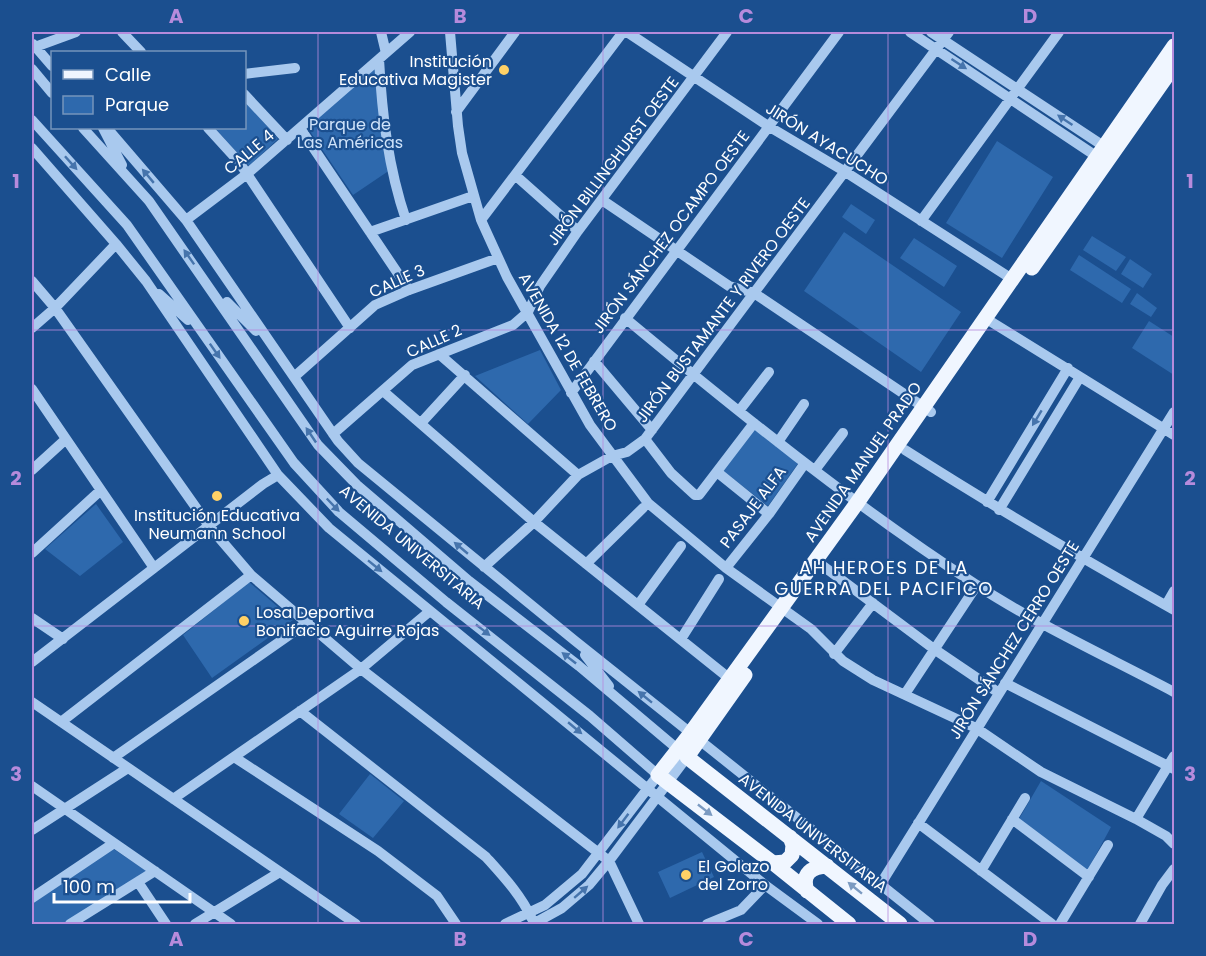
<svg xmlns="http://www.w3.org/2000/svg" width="1206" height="956" viewBox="0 0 1206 956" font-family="Poppins,sans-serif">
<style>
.green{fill:#2e69ad}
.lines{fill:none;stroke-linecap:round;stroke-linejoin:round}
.minor{stroke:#a9c9ee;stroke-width:10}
.major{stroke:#f0f6ff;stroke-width:15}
.oneway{fill:#4674ac}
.oneway2{fill:#7b9ac1}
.grid{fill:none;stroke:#b68bdc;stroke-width:1.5;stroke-opacity:0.55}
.poi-dot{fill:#ffd166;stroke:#1b4f8f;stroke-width:2}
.labels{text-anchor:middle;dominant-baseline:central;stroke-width:4.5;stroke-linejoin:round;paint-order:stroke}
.poi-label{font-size:16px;fill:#fff;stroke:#1b4f8f;text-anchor:start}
.park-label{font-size:16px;fill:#cfe3fa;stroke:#1b4f8f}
.street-label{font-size:16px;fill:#fff;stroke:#1b4f8f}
.neighbourhood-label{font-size:18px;letter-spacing:1.5px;fill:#fff;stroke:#1b4f8f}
.neatline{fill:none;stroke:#b68bdc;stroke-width:2}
.grid-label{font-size:20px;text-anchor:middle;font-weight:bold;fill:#b68bdc}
</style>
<rect width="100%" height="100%" fill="#1b4f8f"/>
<path class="green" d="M376,67L390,170L353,195L307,127Z
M245,100L278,139L249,166L215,128H244Z
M997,141L1053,177L1002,258L946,223Z
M851,204L875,220L866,234L842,217Z
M844,232L961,312L921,372L804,291Z
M1092,236L1126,257L1116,271L1083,250Z
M914,238L957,266L944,287L900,258Z
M1079,255L1131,289L1122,303L1070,270Z
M1130,259L1152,274L1143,288L1121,274Z
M1137,293L1157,308L1151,317L1130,304Z
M1149,321L1174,337V375L1132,348Z
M540,350L561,390L528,424L475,376Z
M755,426L799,462L768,506L722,470Z
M96,504L123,542L80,576L45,549Z
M249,582L293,620L212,678L183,635Z
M370,774L404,801L373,838L339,814Z
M1041,781L1111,827L1087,871L1019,819Z
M112,848L148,872L64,924H32V901Z
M702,852L714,877L670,898L658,872Z"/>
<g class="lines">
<path class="minor" d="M122,32L141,52
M381,32L386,53
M450,32L458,126L462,153L481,220L507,277L590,425L648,503L726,568L811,629L843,661L873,680L976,728L1041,772L1136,819L1166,836L1174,844
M627,32L768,126L844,171L1012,279
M910,32L1102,160
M931,32L1108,149
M33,44L52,66
M35,47L76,32
M379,59C382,114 388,167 406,220
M32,69L52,93
M244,74L295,68
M244,94L287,140
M456,112L515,32
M32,120L127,225L294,463L339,512L446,602L590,716L658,775L582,874L545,905L505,924
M83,128L149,201L318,445L357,485L469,581L579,666L687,757L609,861L589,885L562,908L533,924
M103,128L122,165
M107,128L186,220L338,441L358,463L574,640L930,924
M208,128L239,162L350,328
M300,128L409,290
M32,148L116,244L146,281L278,475L329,528L765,885L818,924
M515,175L578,231
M602,200L729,286L754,293L931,412
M186,220L247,174L410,32
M481,220L623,32
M921,221L1059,32
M370,232L473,196
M32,281L55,308L209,526L251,575L361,669L609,861L639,924
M159,294L188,320
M227,302L256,331
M625,318C738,412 852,504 975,584C1038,625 1108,657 1174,692
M985,318L1174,435
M32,328L55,308L116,244
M439,354L578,475
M594,361L652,430
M294,377L375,305L409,290L498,258
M32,389L154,568
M383,391L534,522L730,679
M571,393L839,32
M739,411L769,372
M421,423L465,375
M333,434L412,365L513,325L528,312L540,286L578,231L727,32
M645,439L671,473L695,495H699L754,423
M778,442L804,404
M905,450C993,506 1083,559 1174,610
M32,470L66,439
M815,470L843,433
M717,472L769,514
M987,502L1068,368
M999,510L1080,377
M32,553L101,490
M815,560L934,649L999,693
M586,564L643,508
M484,567L534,522L578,475L612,456L627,452L645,439L949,32
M726,568L769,514L805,463
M638,605L681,546
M1166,605L1174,591
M32,618L63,639
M681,639L719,579
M834,654L873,603
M585,655L609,686
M32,662L263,484L278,475
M1005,683L1174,769
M905,694L977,585
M32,702L356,924
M300,711L486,857C504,877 521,895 532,919
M61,722L251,575
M234,757L378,851L437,896L456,924
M113,758L308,622
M32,786L231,924
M173,799L361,669L430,611
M1012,819L1089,877
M1136,819L1174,756
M918,823L1052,924
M32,830L128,768
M981,871L1025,798
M138,882L166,924
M880,885L1174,412
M32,898L114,843
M70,924L155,871
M195,924L280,872
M707,924L741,910L765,885
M1060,924L1108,845
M1140,924L1162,885L1174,869"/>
<path class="major" d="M1032,268L1174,66
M745,675L687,757L900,924
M773,863L785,862L792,855L793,845L790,837
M807,891C801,873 812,867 827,866
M849,924L773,863L658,775L690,734L857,503L1174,46"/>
</g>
<defs><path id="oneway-solid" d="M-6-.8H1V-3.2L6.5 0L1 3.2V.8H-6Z" transform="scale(1.5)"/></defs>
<g class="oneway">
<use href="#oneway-solid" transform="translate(959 64) rotate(33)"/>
<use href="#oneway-solid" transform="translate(1065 120) rotate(-146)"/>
<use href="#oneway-solid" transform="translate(71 163) rotate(48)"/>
<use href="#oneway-solid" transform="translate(148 176) rotate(-130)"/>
<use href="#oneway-solid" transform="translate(189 257) rotate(-125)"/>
<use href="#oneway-solid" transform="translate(215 351) rotate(55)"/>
<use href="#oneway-solid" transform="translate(1037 418) rotate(121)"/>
<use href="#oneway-solid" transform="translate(311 435) rotate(-124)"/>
<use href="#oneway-solid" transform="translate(333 505) rotate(46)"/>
<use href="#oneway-solid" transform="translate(461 548) rotate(-140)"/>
<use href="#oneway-solid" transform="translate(375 566) rotate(39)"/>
<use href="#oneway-solid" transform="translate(483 630) rotate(38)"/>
<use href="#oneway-solid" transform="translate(569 658) rotate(-142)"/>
<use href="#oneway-solid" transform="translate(645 697) rotate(-141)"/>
<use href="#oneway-solid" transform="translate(575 728) rotate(40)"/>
<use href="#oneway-solid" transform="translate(623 821) rotate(127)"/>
<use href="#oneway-solid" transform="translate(581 892) rotate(-41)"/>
</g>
<g class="oneway2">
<use href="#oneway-solid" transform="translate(705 810) rotate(38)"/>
<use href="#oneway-solid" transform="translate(855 888) rotate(-141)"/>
</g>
<path class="grid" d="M318,32V924M603,32V924M888,32V924M32,330H1174M32,626H1174"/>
<g class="poi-dot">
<circle cx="504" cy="70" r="6"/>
<circle cx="217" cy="496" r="6"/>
<circle cx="244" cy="621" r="6"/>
<circle cx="686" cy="875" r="6"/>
</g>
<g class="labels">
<g class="poi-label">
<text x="492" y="61" text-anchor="end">Institución<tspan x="492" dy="18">Educativa Magister</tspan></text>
<text x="217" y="515" text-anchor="middle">Institución Educativa<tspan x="217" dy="18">Neumann School</tspan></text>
<text x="256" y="612">Losa Deportiva<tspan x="256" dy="18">Bonifacio Aguirre Rojas</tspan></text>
<text x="698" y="866">El Golazo<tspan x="698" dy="18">del Zorro</tspan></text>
</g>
<g class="park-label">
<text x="350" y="124">Parque de<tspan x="350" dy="18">Las Américas</tspan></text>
</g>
<g class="street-label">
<text transform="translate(827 144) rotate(32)">JIRÓN AYACUCHO</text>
<text transform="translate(249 152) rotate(-40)">CALLE 4</text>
<text transform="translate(613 161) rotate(-53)">JIRÓN BILLINGHURST OESTE</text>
<text transform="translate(671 232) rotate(-53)">JIRÓN SÁNCHEZ OCAMPO OESTE</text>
<text transform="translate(397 281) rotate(-24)">CALLE 3</text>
<text transform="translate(723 310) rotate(-53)">JIRÓN BUSTAMANTE Y RIVERO OESTE</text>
<text transform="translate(434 341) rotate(-24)">CALLE 2</text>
<text transform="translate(568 352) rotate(60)">AVENIDA 12 DE FEBRERO</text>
<text transform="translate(863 462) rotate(-55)">AVENIDA MANUEL PRADO</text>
<text transform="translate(753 507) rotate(-53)">PASAJE ALFA</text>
<text transform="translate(412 547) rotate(40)">AVENIDA UNIVERSITARIA</text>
<text transform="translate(1014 640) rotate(-58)">JIRÓN SÁNCHEZ CERRO OESTE</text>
<text transform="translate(813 833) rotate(38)">AVENIDA UNIVERSITARIA</text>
</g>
<g class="neighbourhood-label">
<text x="884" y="567">AH HEROES DE LA<tspan x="884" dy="21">GUERRA DEL PACIFICO</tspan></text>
</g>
</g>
<rect width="1206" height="956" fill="none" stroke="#1b4f8f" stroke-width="66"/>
<rect x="51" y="51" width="195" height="78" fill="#1b4f8f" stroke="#7695bc" stroke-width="1.5"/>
<rect x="63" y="70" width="30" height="9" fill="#f0f6ff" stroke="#7695bc" stroke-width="1.5"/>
<text x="105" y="81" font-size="18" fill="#ffffff">Calle</text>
<rect x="63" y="96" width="30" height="18" fill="#2e69ad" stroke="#7695bc" stroke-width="1.5"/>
<text x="105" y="111" font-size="18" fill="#ffffff">Parque</text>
<path d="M54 893v9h136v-9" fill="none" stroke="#ffffff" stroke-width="3"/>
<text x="63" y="893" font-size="18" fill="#ffffff" stroke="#1b4f8f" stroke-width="4.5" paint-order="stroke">100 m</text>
<rect x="33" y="33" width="1140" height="890" class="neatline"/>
<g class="grid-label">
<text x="176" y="23">A</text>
<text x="460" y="23">B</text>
<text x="746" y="23">C</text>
<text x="1030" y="23">D</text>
<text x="16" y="188">1</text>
<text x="1190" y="188">1</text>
<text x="16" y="485">2</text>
<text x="1190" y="485">2</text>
<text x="16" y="781">3</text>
<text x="1190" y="781">3</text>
<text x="176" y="946">A</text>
<text x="460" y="946">B</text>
<text x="746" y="946">C</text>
<text x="1030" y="946">D</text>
</g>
</svg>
